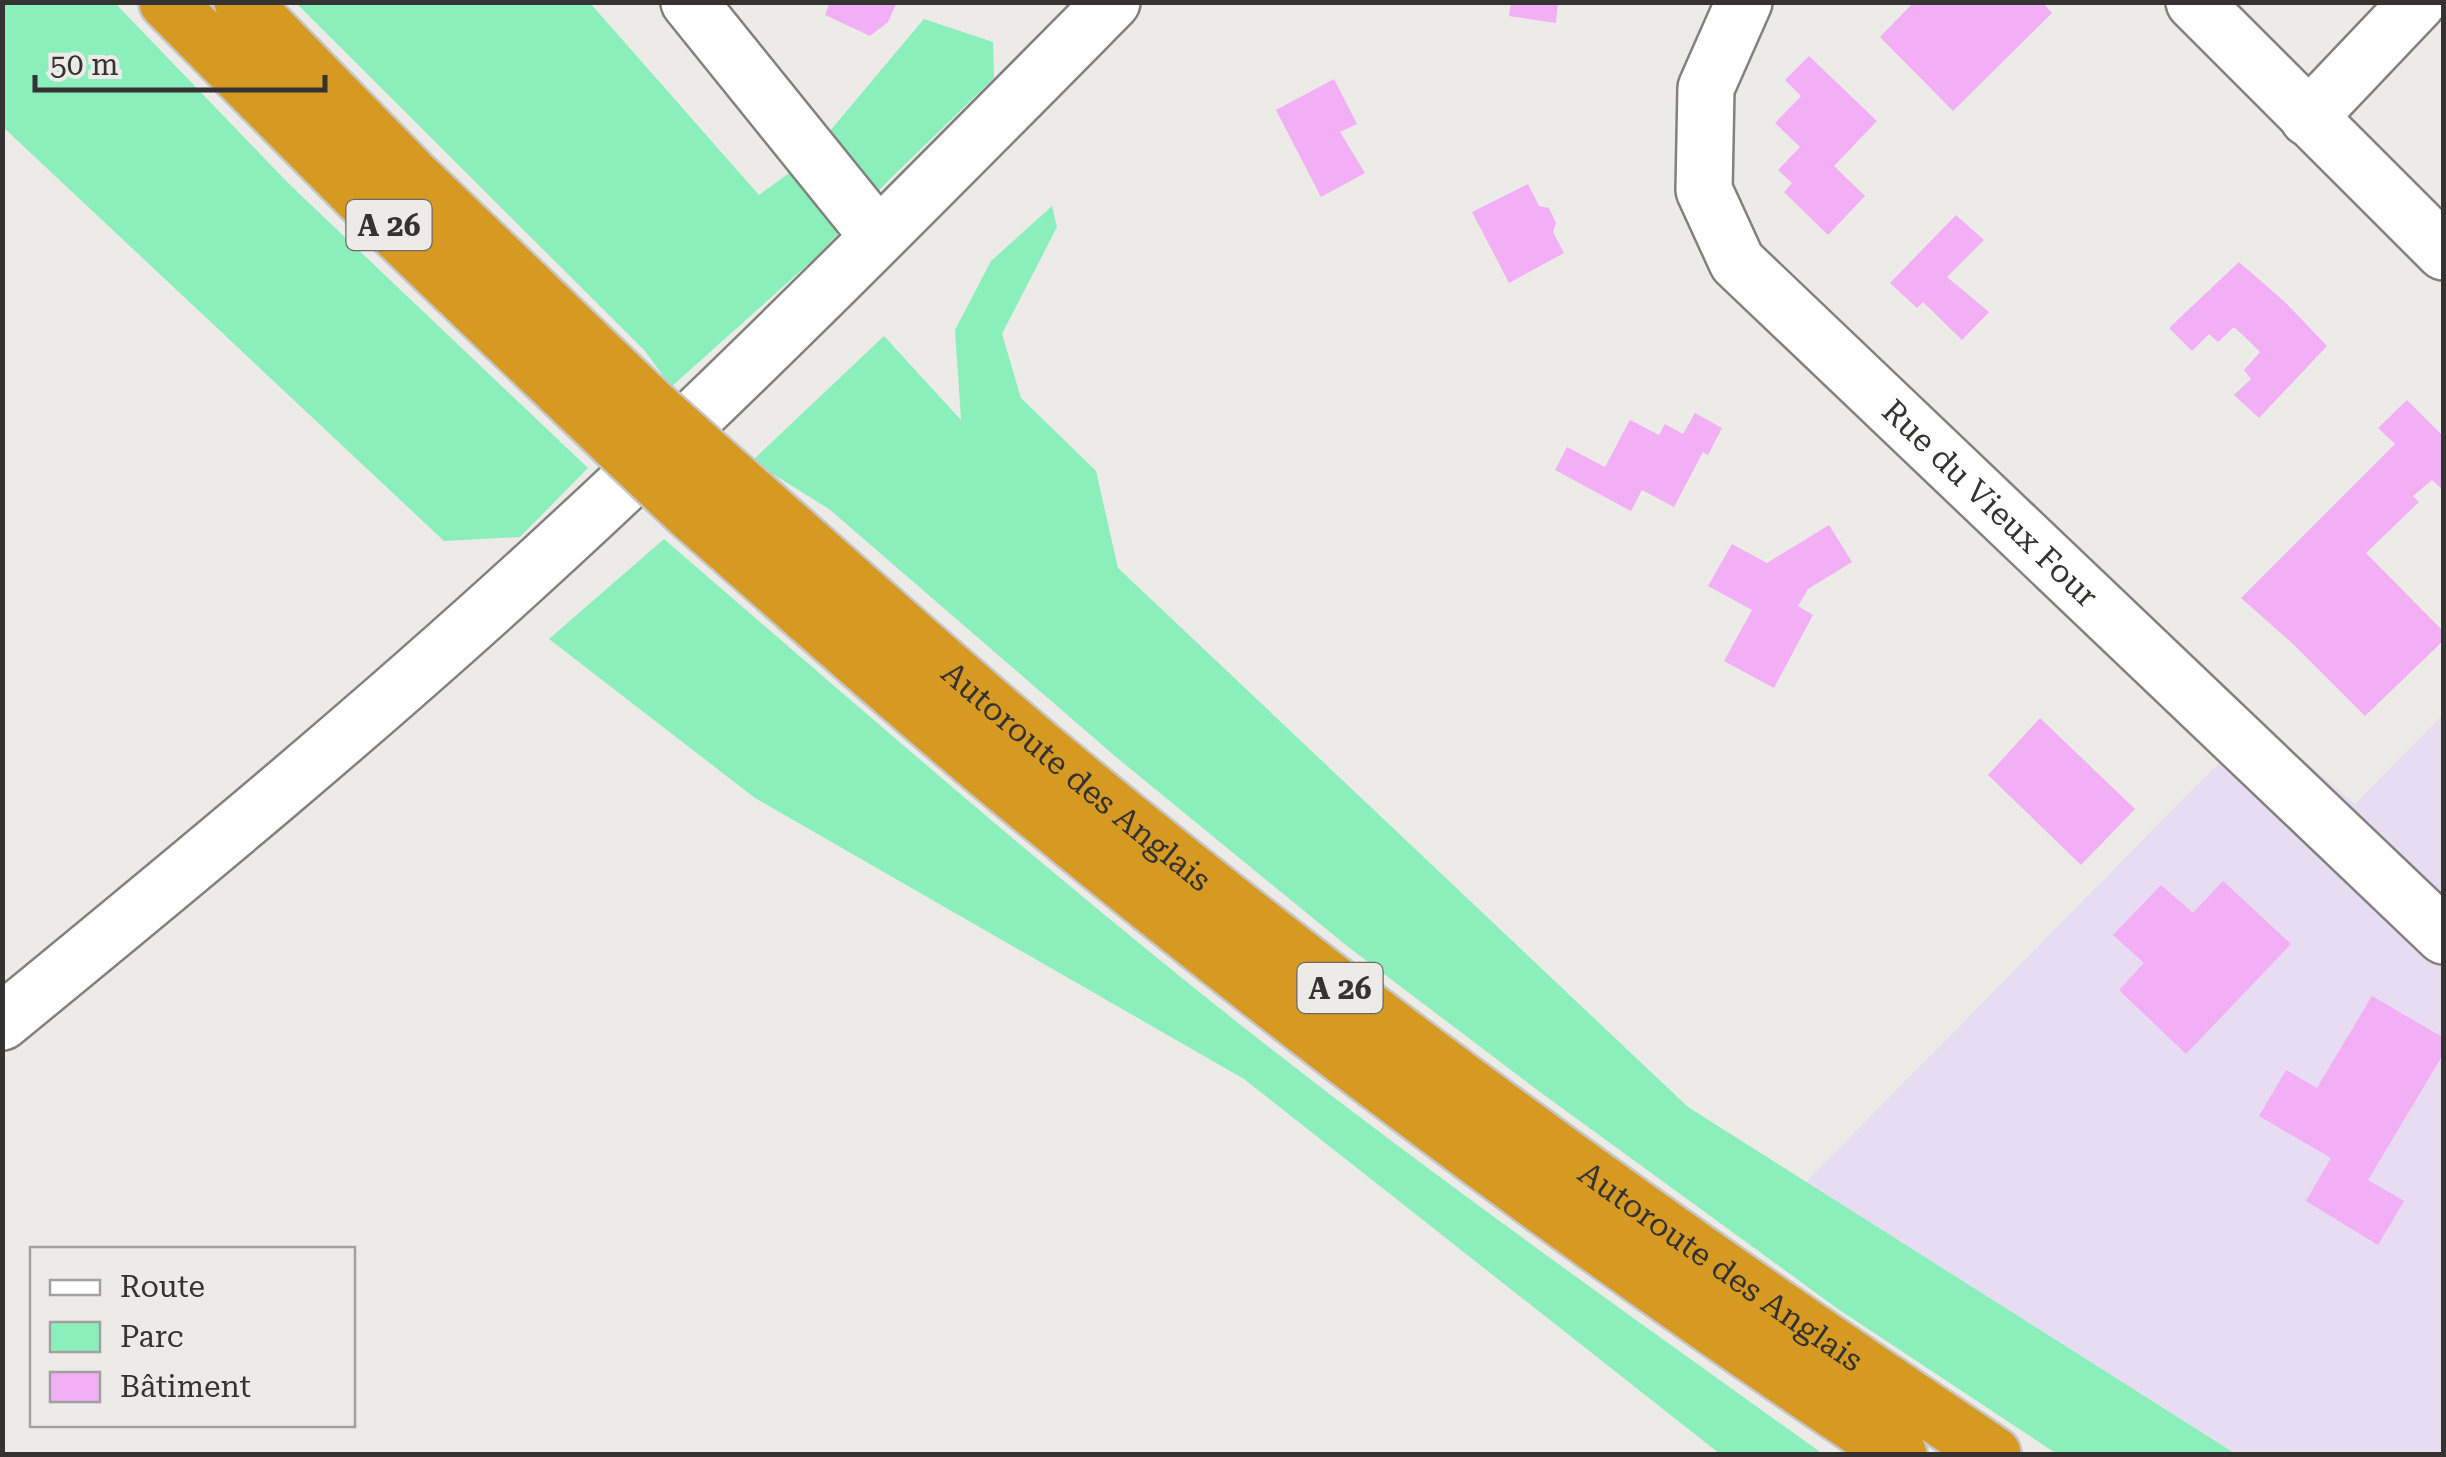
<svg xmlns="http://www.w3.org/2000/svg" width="2446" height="1457" viewBox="0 0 2446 1457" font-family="'Roboto Serif',serif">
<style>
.commercial{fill:#e7dcf1}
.green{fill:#8befbc}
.building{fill:#f2aff5}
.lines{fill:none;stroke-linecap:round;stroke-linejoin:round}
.minor-casing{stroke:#82817e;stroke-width:60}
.highway-casing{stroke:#c6c6c6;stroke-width:60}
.minor{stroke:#fff;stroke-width:55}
.highway{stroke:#d69922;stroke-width:55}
.highway-bridge-casing{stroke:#c6c6c6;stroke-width:60;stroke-linecap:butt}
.highway-bridge{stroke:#d69922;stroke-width:55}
.labels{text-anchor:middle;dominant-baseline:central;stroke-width:9;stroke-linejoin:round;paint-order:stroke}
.shield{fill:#ecebe8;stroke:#6b6a69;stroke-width:2.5}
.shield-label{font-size:30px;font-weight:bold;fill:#343332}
.street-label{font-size:32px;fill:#343332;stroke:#ecebe8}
</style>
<rect width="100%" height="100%" fill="#ecebe8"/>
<path class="commercial" d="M2443,715V1454H2237L1806,1182L2259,722L2355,804Z"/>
<path class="green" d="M2,3H115L288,183L588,468L520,537L444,541L3,127Z
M296,3H590L759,195L803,163L924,19L993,42L994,78L889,180L815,258L671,387L645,351Z
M1052,206L1057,227L1002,334L1021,398L1096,471L1118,568L1688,1107L2236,1454H2057L1838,1309L1540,1092L1347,946L1116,757L829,509L752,461L884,336L961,420L955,330L991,261Z
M664,539C839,690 1013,842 1193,987C1397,1151 1611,1302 1823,1454H1720L1244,1079L755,798L549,639Z"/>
<path class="building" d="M830,2H897L888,22L870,36L825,15Z
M1511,2H1558L1556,23L1509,16Z
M1914,2H2042L2052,13L1953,111L1880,37Z
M1809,56L1877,121L1834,166L1865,196L1828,235L1784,192L1792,183L1778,170L1800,147L1775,123L1801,96L1785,80Z
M1334,79L1357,124L1340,132L1365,173L1321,197L1276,110Z
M1528,184L1539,206L1549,208L1556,223L1553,232L1564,253L1509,283L1472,212Z
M1956,215L1984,240L1947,277L1989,312L1962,340L1923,302L1917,308L1890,283Z
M2239,262L2285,302L2327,346L2259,418L2234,395L2251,379L2244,370L2260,352L2247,339L2234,327L2218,342L2209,334L2192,351L2169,328Z
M2407,400L2444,437V491L2432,480L2413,496L2419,502L2366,553L2444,632V640L2365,716L2293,644L2241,598L2395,444L2378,428Z
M1695,413L1722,428L1708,455L1703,452L1674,507L1642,490L1631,511L1555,470L1567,447L1605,467L1630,420L1659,435L1665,424L1683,434Z
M1829,525L1852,562L1808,589L1798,606L1813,615L1774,688L1724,661L1752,610L1708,586L1732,544L1767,563Z
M2040,718L2135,809L2081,865L1988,775Z
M2223,881L2291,944L2186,1054L2119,990L2144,963L2113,935L2161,885L2193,913Z
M2372,996L2444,1038V1053L2368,1180L2404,1201L2378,1245L2306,1201L2331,1158L2259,1116L2286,1070L2317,1088Z"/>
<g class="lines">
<defs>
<g id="minor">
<path d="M689,2L877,235"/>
<path id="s1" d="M1744,2L1706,88L1704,190L1737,262L2444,936"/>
<path d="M2194,2L2444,252"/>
<path d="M2308,118L2418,2"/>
<path d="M2,1022C186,871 369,720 544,559C739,380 926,190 1112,2"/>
</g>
<g id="highway">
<path d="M167,2L385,221L616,442"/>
<path d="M242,2L411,175L650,405"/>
<path id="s2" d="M725,472C837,570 946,670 1059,764C1357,1012 1671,1239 1993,1454"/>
<path d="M689,511C799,607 908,706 1021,799C1302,1032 1594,1252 1899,1454"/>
</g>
</defs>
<use href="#minor" class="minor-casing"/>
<use href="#highway" class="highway-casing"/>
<use href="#minor" class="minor"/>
<use href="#highway" class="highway"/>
<defs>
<path id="highway-bridge" d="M650,405L725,472
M616,442L689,511"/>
</defs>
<use href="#highway-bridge" class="highway-bridge-casing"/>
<use href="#highway-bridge" class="highway-bridge"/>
</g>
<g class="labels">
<g class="shield">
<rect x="346.5" y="200" width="85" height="50" rx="8"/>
<rect x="1297.5" y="963" width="85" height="50" rx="8"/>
</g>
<g class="shield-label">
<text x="389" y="225">A 26</text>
<text x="1340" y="988">A 26</text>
</g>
<g class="street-label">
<text stroke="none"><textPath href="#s1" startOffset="625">Rue du Vieux Four</textPath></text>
<text stroke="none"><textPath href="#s2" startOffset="465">Autoroute des Anglais</textPath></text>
<text stroke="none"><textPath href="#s2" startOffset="1275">Autoroute des Anglais</textPath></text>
</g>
</g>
<rect width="2446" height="1457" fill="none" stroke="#343332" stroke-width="10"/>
<rect x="30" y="1247" width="325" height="180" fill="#ecebe8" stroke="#a2a19f" stroke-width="2.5"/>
<rect x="50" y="1280" width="50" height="15" fill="#ffffff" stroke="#a2a19f" stroke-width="2.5"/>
<text x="120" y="1297" font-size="30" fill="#343332">Route</text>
<rect x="50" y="1322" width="50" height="30" fill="#8befbc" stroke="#a2a19f" stroke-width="2.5"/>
<text x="120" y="1347" font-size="30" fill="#343332">Parc</text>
<rect x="50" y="1372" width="50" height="30" fill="#f2aff5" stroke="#a2a19f" stroke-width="2.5"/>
<text x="120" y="1397" font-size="30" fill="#343332">Bâtiment</text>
<path d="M35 75v15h290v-15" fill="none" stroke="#343332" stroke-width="5"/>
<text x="50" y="75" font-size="30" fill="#343332" stroke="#ecebe8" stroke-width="8" paint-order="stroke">50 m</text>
</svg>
